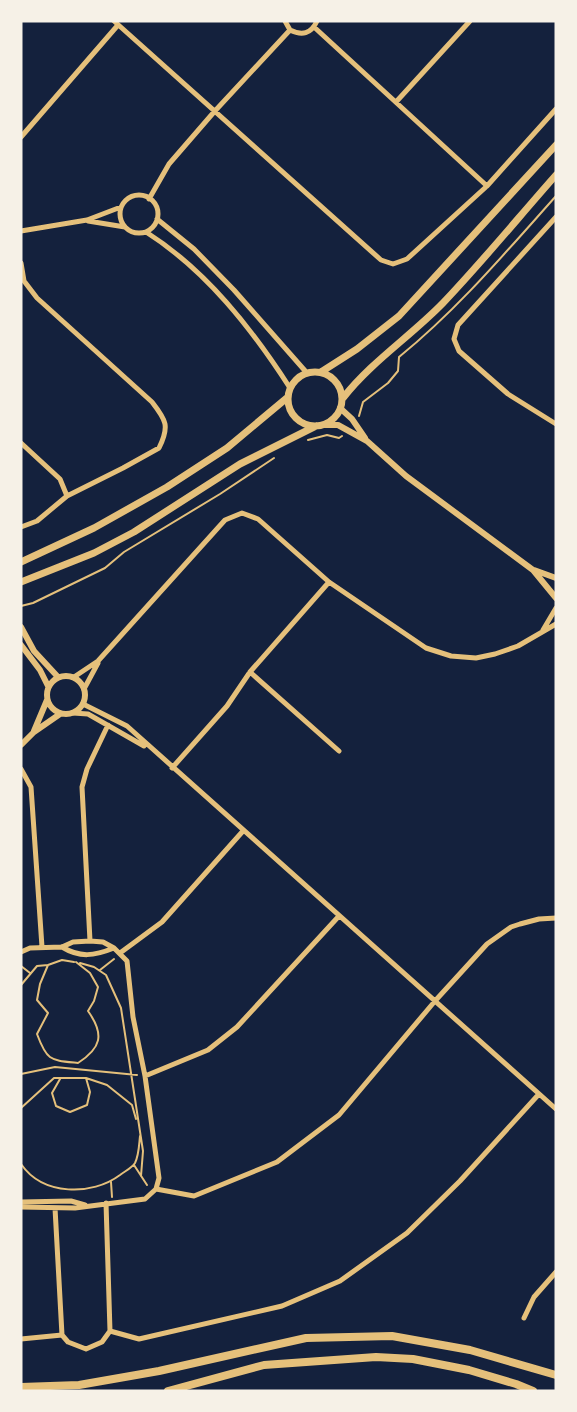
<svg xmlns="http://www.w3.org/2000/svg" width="577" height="1412" viewBox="0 0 577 1412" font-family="Ubuntu,sans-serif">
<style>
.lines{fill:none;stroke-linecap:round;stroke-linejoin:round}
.path{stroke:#e5c07b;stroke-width:2}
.minor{stroke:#e5c07b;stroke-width:5}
.tertiary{stroke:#e5c07b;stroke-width:6}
.secondary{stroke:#e5c07b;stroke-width:7}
.primary{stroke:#e5c07b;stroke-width:8}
</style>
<rect width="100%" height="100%" fill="#14213d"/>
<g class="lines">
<path class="path" d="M359,416L363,402L388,383L398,371L399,357C457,310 506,252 556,196
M308,440L327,435L339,438L342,436
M21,606L33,603L105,568L124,552L220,494L274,458
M74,962L62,960L48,965L40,984L37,1000L48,1013L37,1034C47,1061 50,1060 78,1063C101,1048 105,1035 88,1011L94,1001L98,987L90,973L76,962
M80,963L94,967L106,975L121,1008L143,1151L141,1176
M21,966L30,973
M100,970L114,959
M21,985L37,966L48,965
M21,1074L55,1067L137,1075
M86,1078L107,1085L132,1105L136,1119
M21,1108L54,1078H86L90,1092L87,1105L70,1112L56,1106L52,1093L60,1079
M21,1164C43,1196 92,1196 120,1175C125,1171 132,1168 135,1163C139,1155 139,1145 140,1136
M134,1165L147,1185
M111,1182L112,1197"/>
<path class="minor" d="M114,21L381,260L393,264L407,259L487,186L556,109
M285,21L290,30C302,36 311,34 317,21
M314,27L487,186
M396,102L470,21
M21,137L118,25
M120 214a19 19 0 1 1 38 0a19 19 0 1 1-38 0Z
M149,199L169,164L214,112L290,30
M556,217L458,325L454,339L459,351L508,394L556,424
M157,219L194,249L234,290L307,373
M88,221L125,227
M21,231L87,220L121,207
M146,232C206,270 252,329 290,388
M21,263L24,281L37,298L152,402C166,420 170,426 159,448L123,468L67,496L37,521L21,527
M21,443L60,479L67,496
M543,630L556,608
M250,672L339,751
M74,677L98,661L225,520L242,513L258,519L329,582L426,648L451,656L476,658L495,654L518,646L556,624
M84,689L98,663
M83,704L127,726L556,1109
M73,713L88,714L144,746
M172,768L227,706L250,672L329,582
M21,769L31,787L42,947
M90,941L82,787L87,769L108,725
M62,947C80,958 94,956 114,948
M21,952L30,948L62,947L73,942L90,941L103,942L114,948L127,961L133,1017L145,1076L159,1178L156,1189
M120,953L162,922L243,831
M145,1076L208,1050L237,1027L339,916
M156,1189L194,1196L277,1162L339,1115L435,1001L487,944L511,927L520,924L539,919L556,918
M21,1202L71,1201L85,1205
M21,1207L75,1208L145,1199L156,1189
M55,1208L62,1335L68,1342L86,1349L102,1342L110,1331L106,1203
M524,1318L534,1297L556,1272
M110,1331L139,1339L282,1306L340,1281L407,1233L460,1181L539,1094
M21,1339L62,1335"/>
<path class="tertiary" d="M340,408L352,419L365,438
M325,425H338L367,441L406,476L533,570L556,598
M534,570L556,578
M21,627L34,651L58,677
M21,645L40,670L48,686
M47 695a19 19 0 1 1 38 0a19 19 0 1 1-38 0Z
M34,731L47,700
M21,745L34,732L60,714"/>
<path class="secondary" d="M321,372L357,349L399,316L556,145
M288 399a27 27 0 1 1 54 0a27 27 0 1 1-54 0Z
M343,398C371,362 411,336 443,303C482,262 518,218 556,175
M21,562L94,528L167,487L227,448L288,397
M21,582L94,553L134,532L240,464L316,426"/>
<path class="primary" d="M21,1387L79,1385L159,1371L306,1338L392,1336L470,1350L556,1375
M168,1391L264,1365L376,1357L413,1359L469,1370L516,1384L533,1391"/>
</g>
<rect width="577" height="1412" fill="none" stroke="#f6f1e7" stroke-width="45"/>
</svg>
